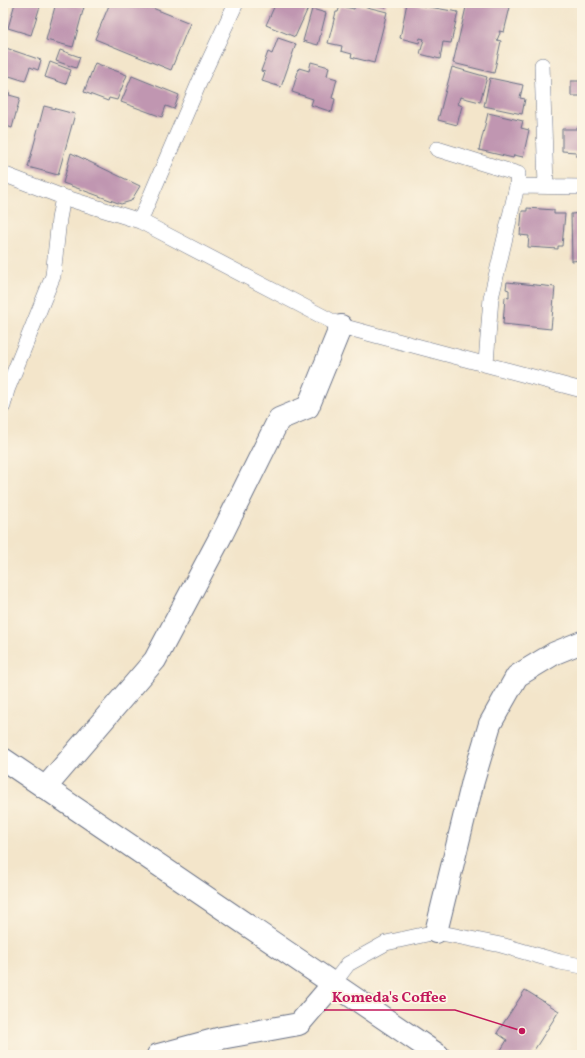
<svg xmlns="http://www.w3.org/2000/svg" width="585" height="1058" viewBox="0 0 585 1058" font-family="Vollkorn,serif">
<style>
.building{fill:#c096b1}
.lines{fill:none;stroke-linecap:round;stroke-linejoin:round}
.service-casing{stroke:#676f84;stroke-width:16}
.minor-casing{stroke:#676f84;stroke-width:24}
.tertiary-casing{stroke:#676f84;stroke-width:24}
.service{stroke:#fff;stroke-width:15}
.minor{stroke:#fff;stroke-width:22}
.tertiary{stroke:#fff;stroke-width:22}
.leader{fill:none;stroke:#c2185b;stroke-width:1.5}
.callout-dot{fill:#c2185b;stroke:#fcf5e5;stroke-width:1.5}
.callout-label{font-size:15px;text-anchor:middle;font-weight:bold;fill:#c2185b;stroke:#fcf5e5;stroke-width:4;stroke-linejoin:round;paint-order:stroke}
</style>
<rect width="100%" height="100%" fill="#fcf5e5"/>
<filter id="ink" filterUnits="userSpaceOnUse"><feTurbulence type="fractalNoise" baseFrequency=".025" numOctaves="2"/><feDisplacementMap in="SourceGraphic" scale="8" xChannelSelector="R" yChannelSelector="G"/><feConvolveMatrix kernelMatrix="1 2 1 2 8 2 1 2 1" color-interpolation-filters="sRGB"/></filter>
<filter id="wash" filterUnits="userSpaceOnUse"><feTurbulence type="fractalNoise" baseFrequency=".012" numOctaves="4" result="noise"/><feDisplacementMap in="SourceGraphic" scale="16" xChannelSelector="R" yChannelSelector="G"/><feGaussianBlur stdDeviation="0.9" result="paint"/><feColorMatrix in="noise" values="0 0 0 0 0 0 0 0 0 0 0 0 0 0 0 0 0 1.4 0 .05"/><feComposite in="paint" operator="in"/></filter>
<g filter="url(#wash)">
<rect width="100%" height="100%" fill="#f3e5ca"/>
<g id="blocks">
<path class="building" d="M15,3H41L31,35L8,28Z
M56,3H76L75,5L84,7L73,47L46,40Z
M110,3H140L190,23L171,70L95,39Z
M276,3H303L309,6L295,37L266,25Z
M373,3H387L386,7L373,4Z
M407,3L458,12L451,43L443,42L440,59L420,54L424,39L420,38L419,43L400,38Z
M467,3H511L504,32L499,31L500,33L497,40L501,41L494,73L453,63Z
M355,4L387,12L374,63L351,57L352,54L341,51L342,46L328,43L336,12H338L340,6L354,9Z
M312,9L326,13L318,45L303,41Z
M278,38L296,44L281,87L262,81L265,72L261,71L268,52L272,54Z
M3,47L41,60L38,70L30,67L25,81L3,74Z
M60,50L80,57L76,68L56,61Z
M50,62L71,70L66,84L45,77Z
M311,62L329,67L327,76L337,79L332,98L335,99L332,112L311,105L313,99L292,92L299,68L309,71Z
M95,63L127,75L117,100L109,98L108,101L84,92Z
M452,67L487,77L480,102L460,97L458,104L462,106L457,125L438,120Z
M132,76L179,95L174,109L166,106L162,117L121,102Z
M490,78L523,85L520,98L525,99L522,114L484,106Z
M571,81H582V96H571Z
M3,90L10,92L9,95L20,98L12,128L4,125L3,129Z
M44,106L75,114L58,175L28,167Z
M488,113L523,121L521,128L529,130L523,157L514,155L513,158L479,150Z
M578,126H582V156H576V152L562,151V129H578Z
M71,153L140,186L131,201L121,204L63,183Z
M527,208L554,210V214H565L562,246H558V249L528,247L529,236L520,235L522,211H527Z
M582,213V260L572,261L571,214Z
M507,282L555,287L551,329L503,324L505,297L509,298V290L506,289Z
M525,990L559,1011L531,1055H498L507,1040L497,1033Z"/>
</g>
</g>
<g filter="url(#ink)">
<use href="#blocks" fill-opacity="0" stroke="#676f84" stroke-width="1"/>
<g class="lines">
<defs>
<path id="service" d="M542,65L546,186
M437,149L518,174L517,186L491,298L486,363
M3,174L63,197L140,221L341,326L582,390
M517,186L582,187
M140,221L202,76L236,3
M3,406L7,390L53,276L59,219L63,197
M333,984L348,964L386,943L436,932L501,945L560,962L582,966"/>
<path id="minor" d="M45,788L155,660L222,534L279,419L308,407L341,326
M436,932L473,781L490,724L517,676L555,653L582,642
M158,1055L221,1038L299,1024L333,984"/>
<path id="tertiary" d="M3,759L438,1055"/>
</defs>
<use href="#service" class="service-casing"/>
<use href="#minor" class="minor-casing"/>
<use href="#tertiary" class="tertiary-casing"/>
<use href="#service" class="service"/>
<use href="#minor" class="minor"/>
<use href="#tertiary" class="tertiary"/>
</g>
</g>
<path class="leader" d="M522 1031L455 1010H324"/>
<circle class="callout-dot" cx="522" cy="1031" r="4"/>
<g class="callout-label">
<text x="389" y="1002">Komeda's Coffee</text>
</g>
<rect width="585" height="1058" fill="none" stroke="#fcf5e5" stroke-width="16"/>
</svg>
